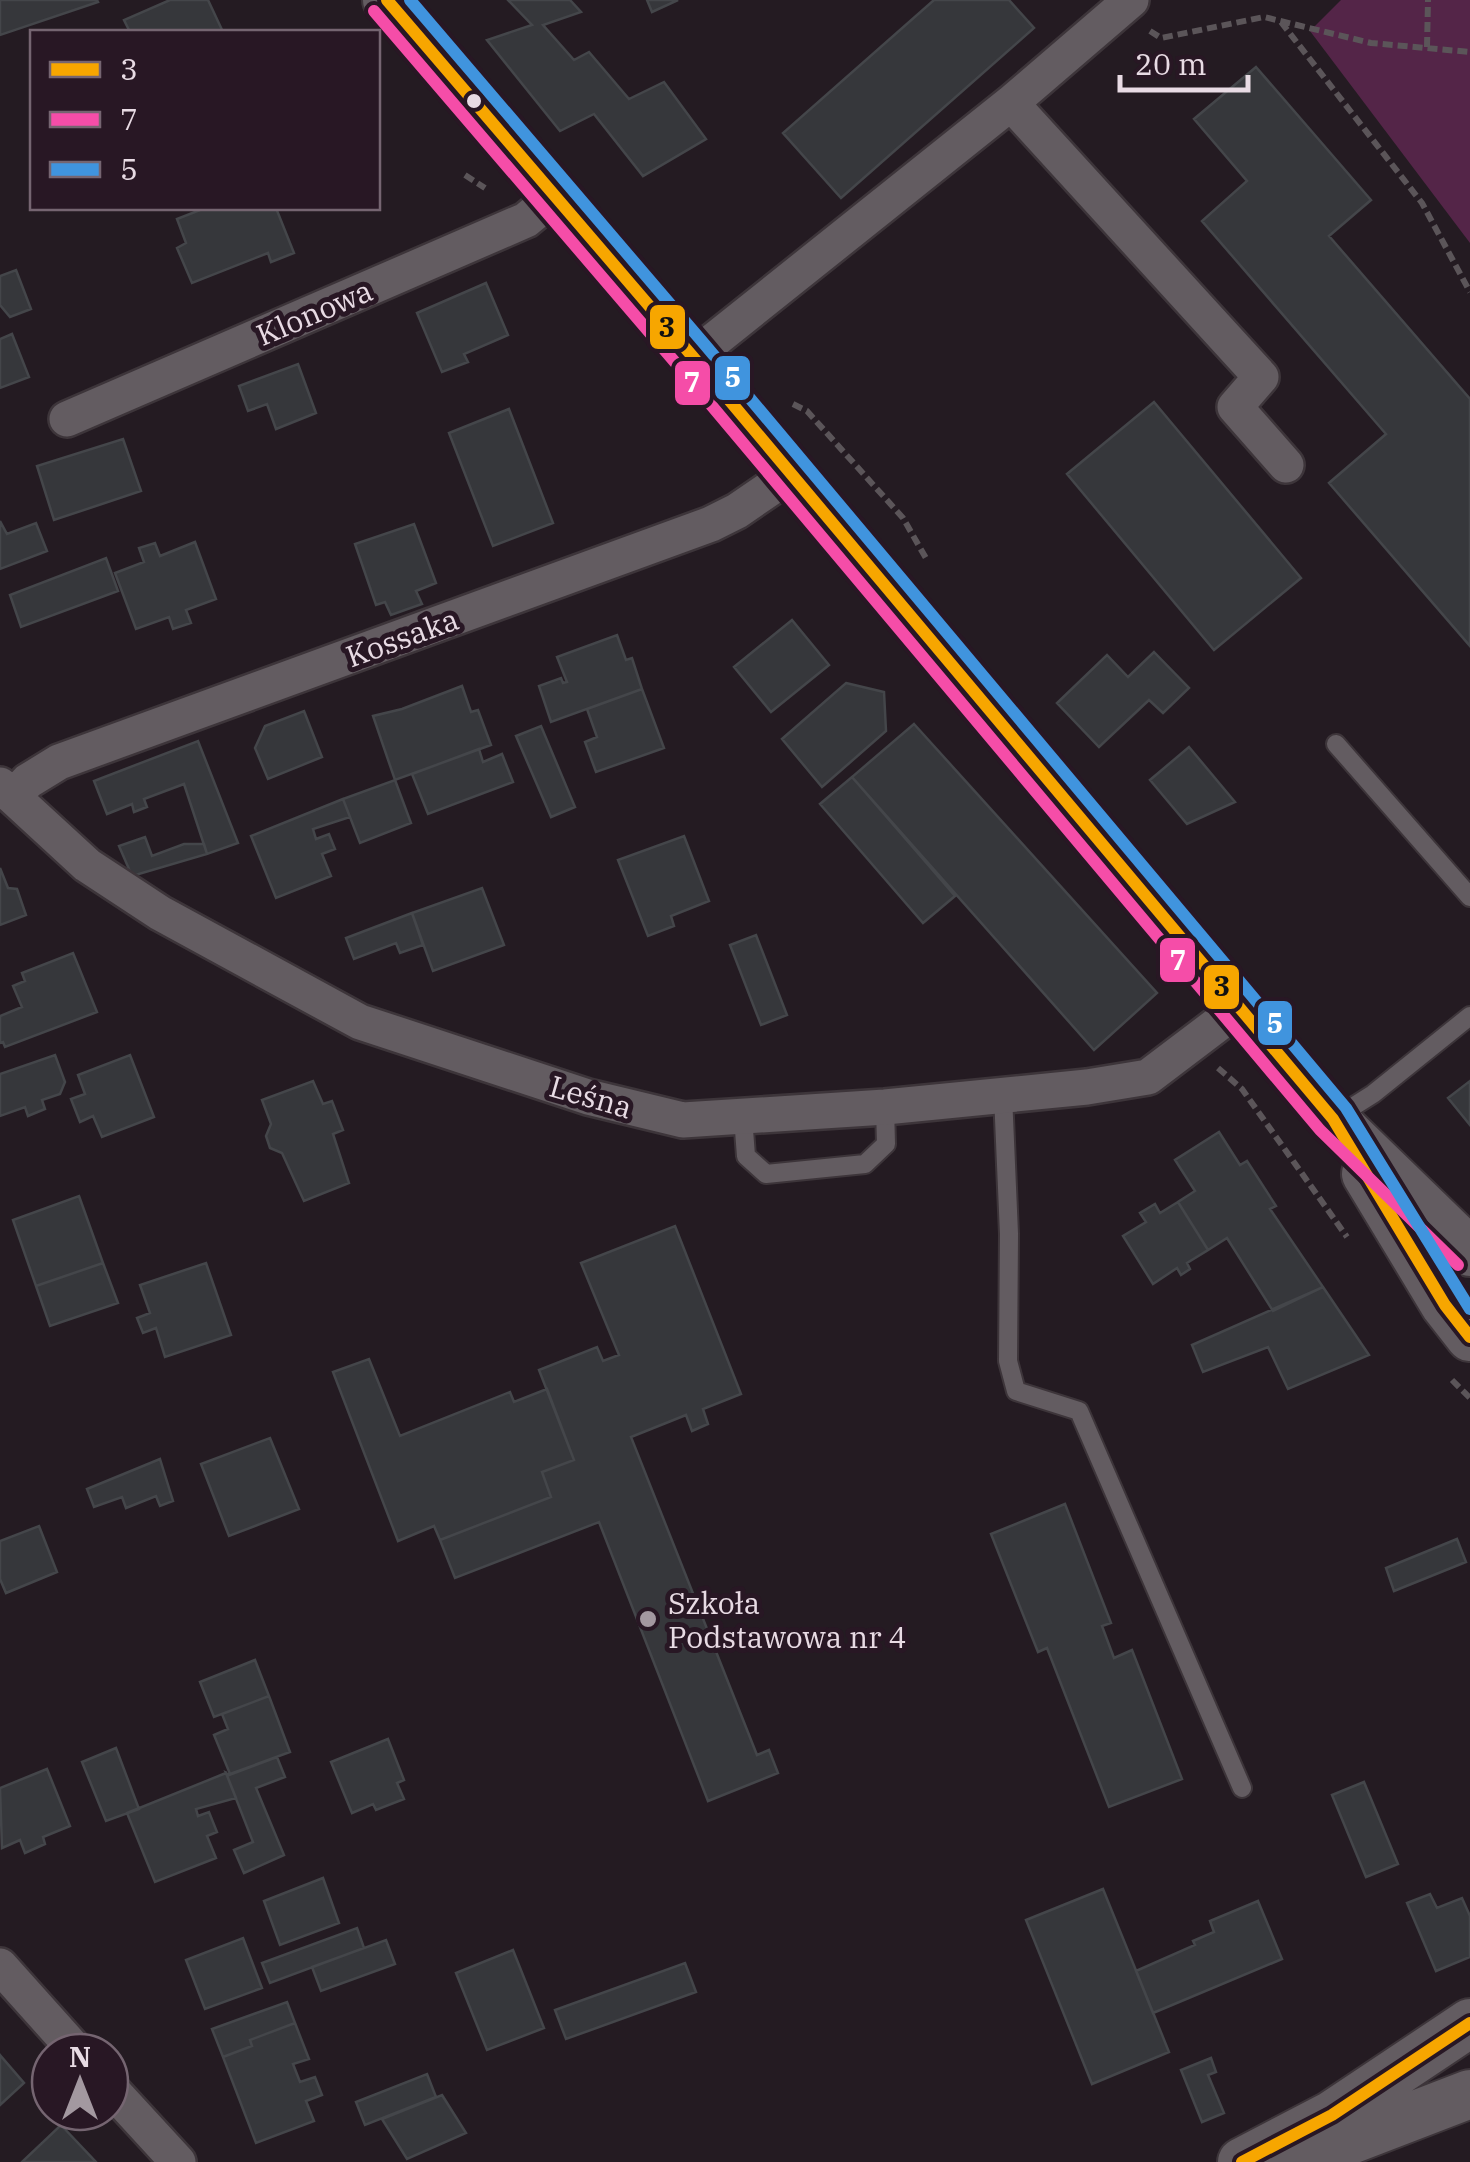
<svg xmlns="http://www.w3.org/2000/svg" width="1470" height="2162" viewBox="0 0 1470 2162" font-family="'IBM Plex Serif',serif">
<style>
.green{fill:#542548}
.building{fill:#36373b;stroke:#44464a;stroke-width:2.5}
.lines{fill:none;stroke-linecap:round;stroke-linejoin:round}
.lane-casing{stroke:#3d353a;stroke-width:22}
.street-casing{stroke:#3d353a;stroke-width:40}
.secondary-casing{stroke:#3d353a;stroke-width:52}
.path{stroke:#5b5559;stroke-width:6;stroke-dasharray:10 5;stroke-linecap:butt}
.lane{stroke:#635c61;stroke-width:18}
.street{stroke:#635c61;stroke-width:35}
.secondary{stroke:#635c61;stroke-width:48}
.bus-1-casing{stroke:#281724;stroke-width:20}
.bus-2-casing{stroke:#281724;stroke-width:20}
.bus-3-casing{stroke:#281724;stroke-width:20}
.bus-1{stroke:#f7a600;stroke-width:12}
.bus-2{stroke:#f54da8;stroke-width:12}
.bus-3{stroke:#4094de;stroke-width:12}
.bus-dot{fill:#e8dbe4;stroke:#281724;stroke-width:4}
.poi-dot{fill:#a398a0;stroke:#281724;stroke-width:4}
.labels{text-anchor:middle;dominant-baseline:central;stroke-width:10;stroke-linejoin:round;paint-order:stroke}
.street-label{font-size:30px;fill:#e8dbe4;stroke:#281724}
.poi-label{font-size:30px;fill:#e8dbe4;stroke:#281724;text-anchor:start}
.line-badge{stroke:#281724;stroke-width:4}
.badge-label{font-size:28px;text-anchor:middle;font-weight:bold;fill:#fff}
.pale-badge-label{font-size:28px;text-anchor:middle;font-weight:bold;fill:#111}
</style>
<rect width="100%" height="100%" fill="#241b22"/>
<path class="green" d="M1341,0H1470V243L1310,31Z"/>
<path class="building" d="M0,0H97L98,2L0,35Z
M170,0H208L223,32H130L124,20Z
M508,0H570L581,12L543,25L574,60L589,52L629,99L664,82L706,139L643,176L594,114L560,131L487,40L532,25Z
M647,0H678L652,12Z
M934,0H1009L1034,28L841,198L783,133Z
M1256,67L1371,200L1329,236L1470,399V646L1329,483L1386,434L1202,221L1247,181L1194,119Z
M205,208H276L294,253L271,262L268,253L192,283L177,248L186,243L177,219Z
M16,270L31,309L10,317L0,305V276Z
M486,283L508,335L464,354L468,362L442,372L417,313Z
M12,334L29,377L0,388V339Z
M298,364L316,413L276,429L267,404L248,411L239,386Z
M1154,402L1301,578L1214,650L1067,474Z
M509,409L553,523L493,546L449,433Z
M123,439L141,491L54,520L37,466Z
M0,521L7,534L36,523L47,551L0,569Z
M414,524L436,583L416,591L422,604L391,615L385,602L376,605L355,544Z
M195,542L216,599L186,610L191,623L173,629L169,617L136,629L115,573L144,562L139,548L155,543L160,556Z
M106,558L118,591L21,627L10,595Z
M792,620L829,665L771,712L734,667Z
M617,635L626,660L632,658L642,689L551,722L539,686L561,678L563,683L567,682L557,657Z
M1154,652L1189,688L1163,713L1149,700L1099,747L1057,703L1107,655L1128,677Z
M846,683L884,692L886,731L822,787L782,739Z
M462,686L471,712L478,710L491,745L395,780L373,716L402,709Z
M642,689L664,748L596,772L585,742L597,737L587,709Z
M304,711L322,757L268,779L255,748L265,726Z
M914,724L1157,993L1094,1050L852,777Z
M541,726L575,807L551,817L516,736Z
M198,741L238,843L207,854L184,784L144,799L147,807L134,812L132,804L107,814L94,781Z
M1189,747L1235,802L1187,824L1150,780Z
M479,749L483,762L502,754L513,782L428,814L412,774Z
M852,777L955,896L923,923L820,804Z
M395,780L411,823L360,843L343,799Z
M343,799L350,817L313,829L316,839L329,834L335,849L322,854L331,876L276,898L251,836Z
M684,836L709,901L671,916L674,926L648,936L618,860Z
M145,837L152,856L184,844H204L207,854L132,876L119,846Z
M0,868L8,888L17,889L26,915L0,925Z
M482,888L504,945L433,971L412,913Z
M412,913L423,945L400,953L396,943L354,959L346,938Z
M756,935L787,1015L761,1025L730,945Z
M73,953L97,1012L5,1047L3,1042L0,1043V1016L22,1007L13,986L25,981L22,973Z
M55,1055L65,1082L60,1094L42,1100L45,1109L28,1116L25,1107L0,1116V1074Z
M130,1055L154,1117L102,1137L93,1116L80,1122L71,1099L85,1094L78,1075Z
M313,1081L323,1104L332,1101L343,1130L333,1134L349,1183L304,1201L282,1153L270,1148L266,1136L271,1124L262,1100Z
M1470,1081V1125L1448,1098Z
M1219,1132L1240,1165L1247,1161L1276,1206L1270,1209L1323,1287L1273,1311L1227,1238L1208,1250L1178,1202L1195,1191L1175,1160Z
M79,1196L103,1263L36,1286L13,1220Z
M1178,1202L1208,1250L1187,1263L1190,1269L1181,1275L1177,1268L1153,1284L1123,1236L1146,1222L1140,1213L1155,1204L1160,1213Z
M675,1226L741,1394L703,1409L708,1424L692,1431L686,1415L631,1437L757,1755L769,1750L778,1773L708,1801L599,1522L455,1578L440,1540L551,1497L542,1472L574,1460L539,1370L597,1347L603,1361L619,1355L581,1263Z
M103,1263L118,1303L50,1326L36,1286Z
M206,1263L231,1335L165,1357L156,1328L143,1333L137,1318L150,1313L140,1285Z
M1323,1287L1369,1355L1288,1389L1268,1347L1203,1372L1192,1345Z
M369,1359L400,1436L510,1392L514,1402L547,1389L574,1460L542,1472L551,1497L440,1540L434,1526L398,1541L333,1372Z
M270,1438L299,1509L229,1536L201,1464Z
M160,1459L173,1501L160,1506L156,1496L126,1508L122,1497L94,1507L87,1489Z
M1065,1504L1111,1623L1102,1626L1114,1658L1132,1650L1182,1779L1109,1807L1047,1648L1038,1652L991,1534Z
M39,1526L57,1572L6,1593L0,1579V1541Z
M1457,1539L1466,1562L1394,1591L1386,1568Z
M255,1660L269,1696L214,1717L200,1682Z
M269,1696L290,1752L230,1774L214,1735L228,1729L222,1714Z
M388,1739L404,1780L397,1783L404,1799L376,1810L373,1804L352,1813L331,1762Z
M116,1748L139,1809L106,1821L82,1762Z
M277,1757L285,1777L256,1788L284,1855L244,1873L234,1850L253,1842L226,1773L229,1775Z
M47,1769L70,1826L43,1837L45,1844L25,1853L20,1840L2,1848L0,1788Z
M226,1773L236,1798L196,1809L198,1816L209,1812L217,1832L207,1836L216,1858L155,1882L127,1813Z
M1364,1782L1398,1864L1366,1877L1332,1795Z
M323,1878L339,1923L280,1945L264,1901Z
M1103,1889L1169,2052L1092,2084L1026,1920Z
M1430,1894L1437,1908L1462,1898L1470,1916V1957L1436,1971L1407,1903Z
M1258,1901L1282,1959L1153,2013L1136,1971L1195,1945L1193,1941L1214,1932L1210,1921Z
M357,1928L364,1948L270,1983L262,1963Z
M243,1938L262,1988L205,2009L186,1960Z
M386,1940L395,1964L321,1991L312,1967Z
M513,1950L544,2028L487,2050L456,1973Z
M685,1963L696,1992L566,2039L555,2010Z
M287,2002L295,2023L250,2040L252,2046L223,2057L212,2029Z
M295,2023L309,2059L293,2064L300,2082L315,2077L322,2095L306,2101L314,2121L256,2143L223,2057L252,2046L250,2040Z
M0,2055L24,2083L0,2105Z
M1211,2058L1216,2072L1208,2075L1224,2113L1202,2122L1181,2070Z
M427,2074L436,2097L365,2125L356,2102Z
M442,2095L466,2133L407,2159L382,2119Z
M61,2125L96,2162H22Z"/>
<g class="lines">
<defs>
<path id="lane" d="M1336,744L1470,897
M1003,1095L1009,1234L1008,1361L1016,1391L1079,1411L1242,1788
M743,1117L746,1156L766,1174L865,1164L886,1144L885,1107
M1335,1118L1373,1094L1470,1016"/>
<path id="street" d="M1011,103L1261,377L1235,407L1286,465
M693,357L1011,103L1131,0
M67,419L526,220L555,196
M0,785L87,865L160,913L360,1022L588,1097L683,1120L885,1107L1087,1087L1148,1077L1239,1008
M13,797L28,781L59,762L711,524L737,511L791,474
M0,1966L77,2052
M110,2088L178,2162"/>
<path id="secondary" d="M387,0L693,357L1333,1119L1470,1252
M1366,1174L1445,1305L1470,1337
M1301,2159L1470,2094
M1242,2162L1332,2115L1470,2023"/>
</defs>
<use href="#lane" class="lane-casing"/>
<use href="#street" class="street-casing"/>
<use href="#secondary" class="secondary-casing"/>
<path class="path" d="M1281,22L1422,203L1470,292
M1150,31L1161,38L1264,17L1371,43L1470,52
M1427,47L1428,0
M378,70V72
M465,175L485,188
M793,404L807,411L903,518L927,560
M1218,1068L1242,1089L1347,1237
M1452,1380L1470,1398"/>
<use href="#lane" class="lane"/>
<use href="#street" class="street"/>
<use href="#secondary" class="secondary"/>
<defs>
<path id="bus-1" d="M387,0L693,357L1333,1119L1445,1305L1470,1337
M1242,2162L1332,2115L1470,2023"/>
<path id="bus-2" d="M374,11L680,368L1320,1130L1458,1265"/>
<path id="bus-3" d="M410,0L706,346L1346,1108L1470,1309"/>
</defs>
<use href="#bus-1" class="bus-1-casing"/>
<use href="#bus-2" class="bus-2-casing"/>
<use href="#bus-3" class="bus-3-casing"/>
<use href="#bus-1" class="bus-1"/>
<use href="#bus-2" class="bus-2"/>
<use href="#bus-3" class="bus-3"/>
</g>
<circle class="bus-dot" cx="474" cy="101" r="9"/>
<circle class="poi-dot" cx="648" cy="1619" r="10"/>
<g class="labels">
<g class="street-label">
<text transform="translate(314 312) rotate(-23)">Klonowa</text>
<text transform="translate(402 637) rotate(-20)">Kossaka</text>
<text transform="translate(591 1096) rotate(16)">Leśna</text>
</g>
<g class="poi-label">
<text x="668" y="1602">Szkoła<tspan x="668" dy="34">Podstawowa nr 4</tspan></text>
</g>
</g>
<g class="line-badge">
<rect x="648" y="303" width="39" height="48" rx="10" fill="#f7a600"/>
<rect x="713" y="354" width="39" height="48" rx="10" fill="#4094de"/>
<rect x="673" y="359" width="39" height="48" rx="10" fill="#f54da8"/>
<rect x="1158" y="936" width="39" height="48" rx="10" fill="#f54da8"/>
<rect x="1202" y="963" width="39" height="48" rx="10" fill="#f7a600"/>
<rect x="1256" y="999" width="38" height="48" rx="10" fill="#4094de"/>
</g>
<g class="badge-label">
<text x="733" y="387">5</text>
<text x="692" y="392">7</text>
<text x="1178" y="970">7</text>
<text x="1275" y="1033">5</text>
</g>
<g class="pale-badge-label">
<text x="667" y="337">3</text>
<text x="1222" y="996">3</text>
</g>
<rect x="30" y="30" width="350" height="180" fill="#281724" stroke="#756571" stroke-width="2.5"/>
<rect x="50" y="62" width="50" height="15" fill="#f7a600" stroke="#756571" stroke-width="2.5"/>
<text x="120" y="80" font-size="30" fill="#e8dbe4">3</text>
<rect x="50" y="112" width="50" height="15" fill="#f54da8" stroke="#756571" stroke-width="2.5"/>
<text x="120" y="130" font-size="30" fill="#e8dbe4">7</text>
<rect x="50" y="162" width="50" height="15" fill="#4094de" stroke="#756571" stroke-width="2.5"/>
<text x="120" y="180" font-size="30" fill="#e8dbe4">5</text>
<g transform="translate(80 2082)"><circle r="48" fill="#281724" stroke="#756571" stroke-width="2.5"/>
<path d="M0-8L18 38L0 25L-18 38Z" fill="#a398a0"/>
<text y="-15" font-size="28" font-weight="bold" text-anchor="middle" fill="#e8dbe4">N</text>
</g>
<path d="M1120 75v15h128v-15" fill="none" stroke="#e8dbe4" stroke-width="5"/>
<text x="1135" y="75" font-size="30" fill="#e8dbe4" stroke="#281724" stroke-width="8" paint-order="stroke">20 m</text>
</svg>
